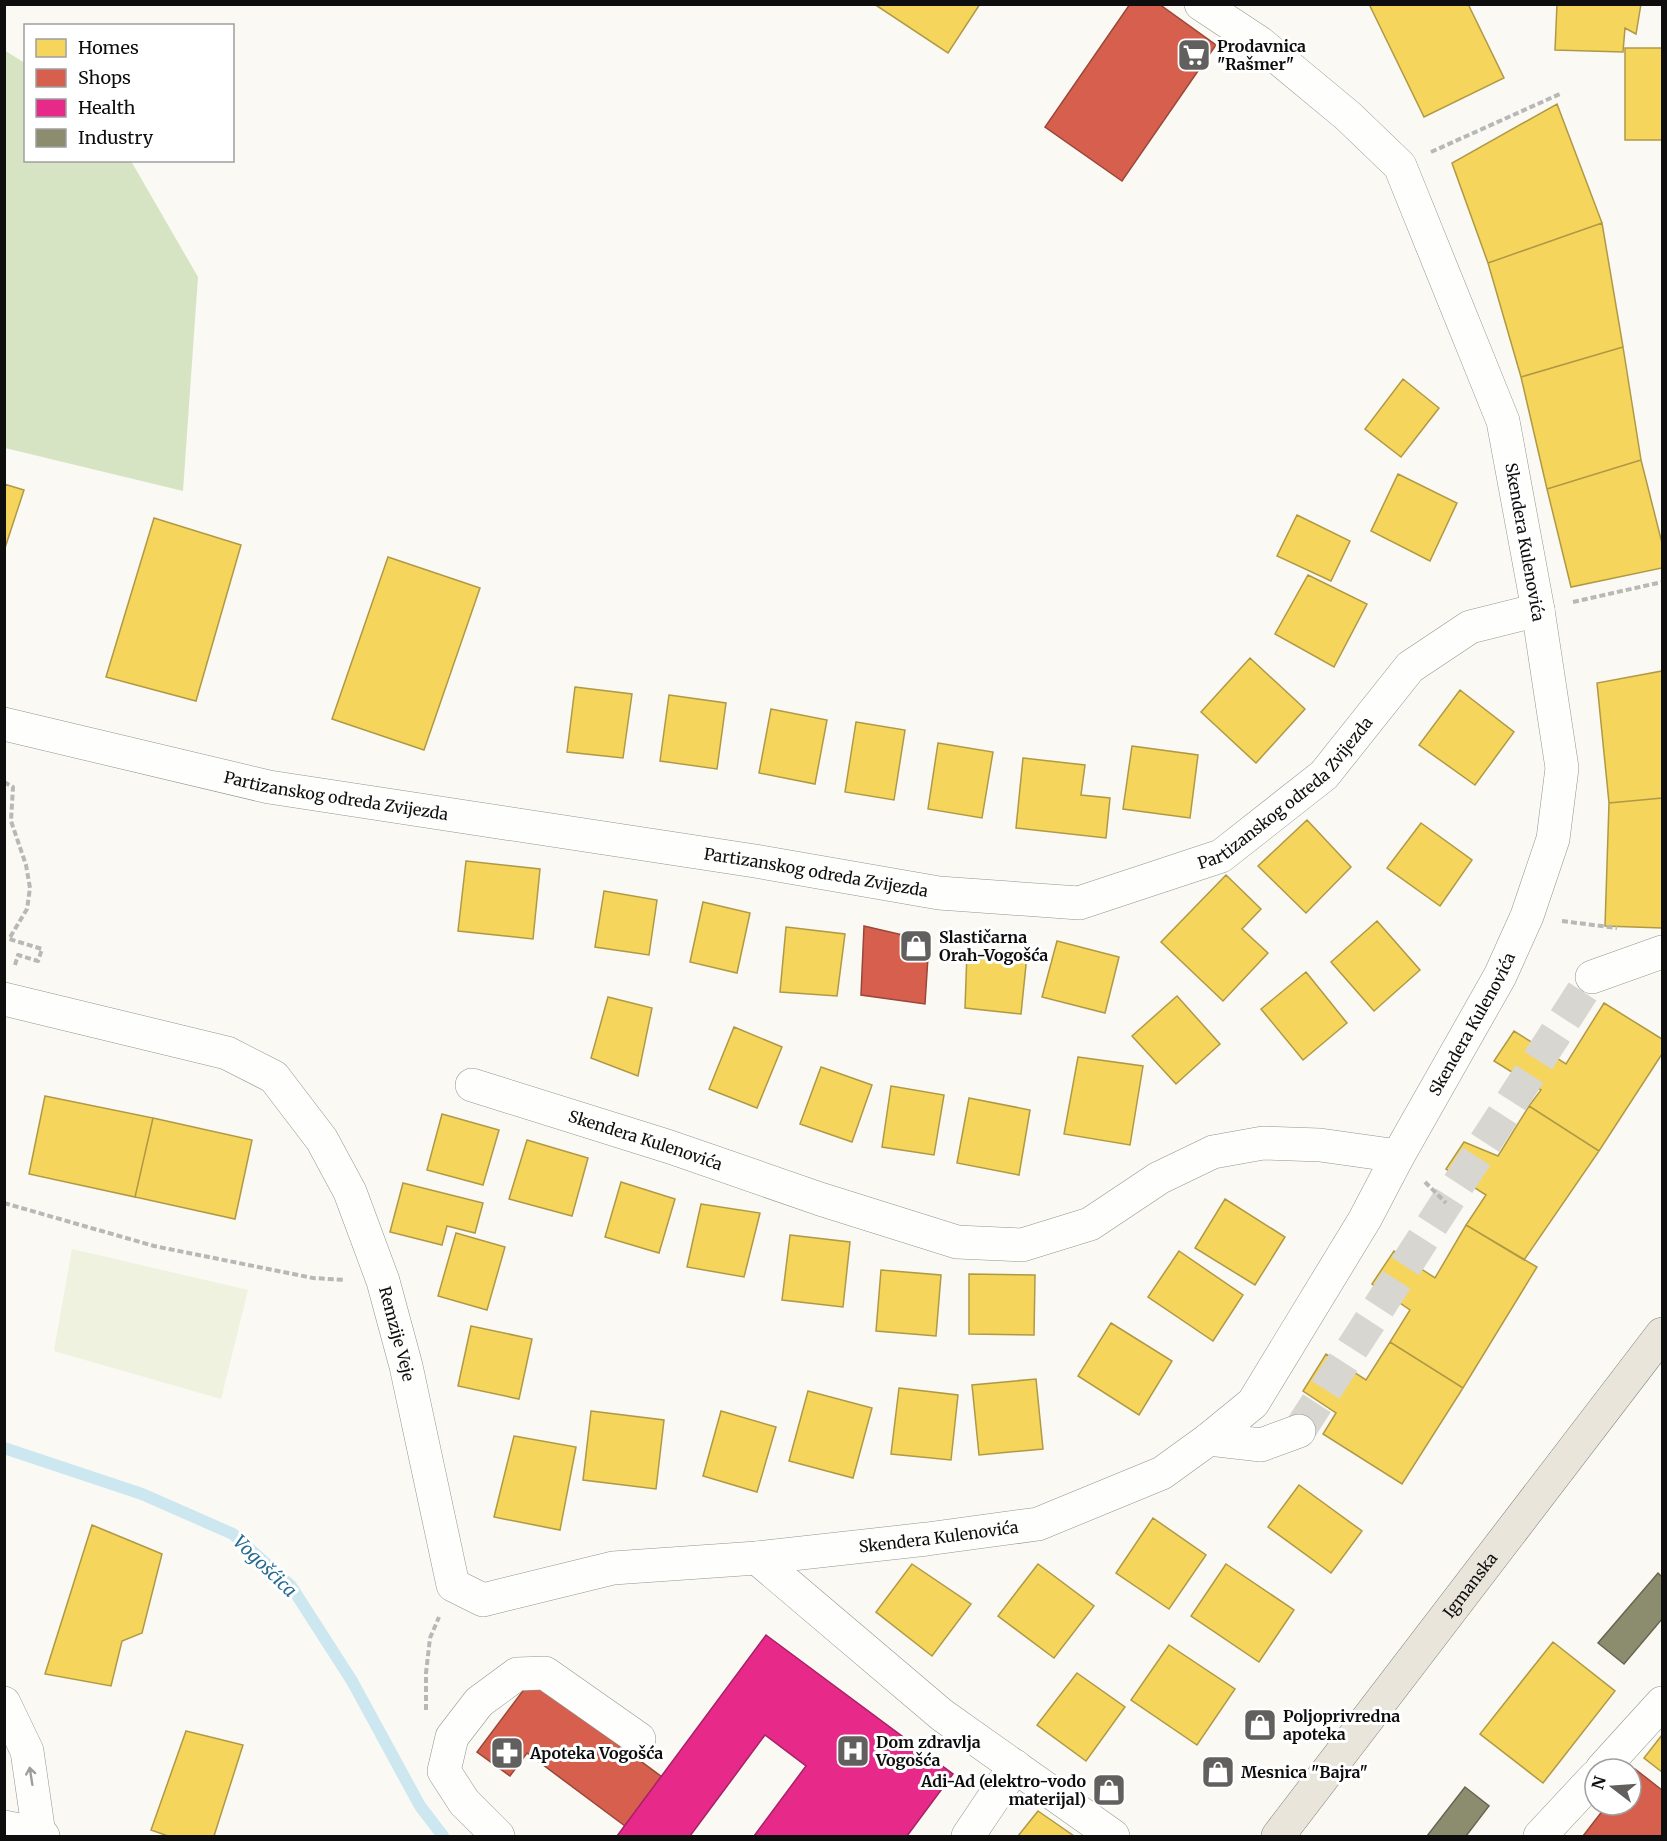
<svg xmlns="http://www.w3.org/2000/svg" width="1667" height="1841" viewBox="0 0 1667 1841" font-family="Merriweather,serif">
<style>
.forest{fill:#d7e4c4}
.pitch{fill:#eef2de}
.homes{fill:#f6d55c;stroke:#b09945;stroke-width:1.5}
.shops{fill:#d6604d;stroke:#9a473a;stroke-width:1.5}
.health{fill:#e7298a;stroke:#a62165;stroke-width:1.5}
.industry{fill:#8c8c6e;stroke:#666651;stroke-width:1.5}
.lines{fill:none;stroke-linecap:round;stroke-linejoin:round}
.stream{stroke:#cde7f0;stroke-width:12}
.minor-tunnel{stroke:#d7d6d1;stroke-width:33;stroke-dasharray:33 16;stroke-linecap:butt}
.minor-casing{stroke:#949491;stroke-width:34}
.major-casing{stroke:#82817e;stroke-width:34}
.path{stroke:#b8b8b7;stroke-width:4;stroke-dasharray:6 3;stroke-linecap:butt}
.minor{stroke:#fefefd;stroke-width:33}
.major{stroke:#eae5db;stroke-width:33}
.oneway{stroke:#9e9e9d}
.labels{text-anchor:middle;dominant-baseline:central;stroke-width:6;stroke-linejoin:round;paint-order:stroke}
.poi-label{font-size:16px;font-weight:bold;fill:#0e0e0e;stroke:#fff;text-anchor:start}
.street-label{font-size:16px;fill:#0e0e0e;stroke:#fff}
.water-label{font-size:18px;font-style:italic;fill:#246a92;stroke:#fff}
</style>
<rect width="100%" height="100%" fill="#faf9f3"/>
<path class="forest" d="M4,50L25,63L26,160L131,161L198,277L183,491L5,448Z"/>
<path class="pitch" d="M72,1249L248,1290L221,1399L54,1351Z"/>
<path class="homes" d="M874,4H980L948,53Z
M1369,4H1468L1504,78L1424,117Z
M1557,4H1641L1636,34L1625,28L1623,52L1555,50Z
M1625,48H1662V140H1625Z
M1557,104L1602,223L1488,263L1452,163Z
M1602,223L1623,347L1521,377L1488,263Z
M1623,347L1641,460L1547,489L1521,377Z
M1403,379L1439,408L1401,457L1365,429Z
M1641,460L1662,543V568L1571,587L1547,489Z
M1398,474L1457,503L1430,561L1371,531Z
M4,484L24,490L4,551Z
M1297,515L1350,541L1331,581L1277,556Z
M154,518L241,545L196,701L106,677Z
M388,557L480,588L424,750L332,719Z
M1308,575L1367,604L1334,667L1275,634Z
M1250,658L1305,709L1256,763L1201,712Z
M1662,671V798L1609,803L1597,683Z
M575,687L632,694L623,758L567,752Z
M1460,690L1514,732L1475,785L1419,745Z
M669,695L726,703L717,769L660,761Z
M771,709L827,720L815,784L759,773Z
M856,722L905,730L894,800L845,792Z
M938,743L993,752L982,818L928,809Z
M1132,746L1198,755L1190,818L1123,809Z
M1023,758L1085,765L1081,795L1110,798L1106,838L1016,828Z
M1662,798V928L1605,926L1609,803Z
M1307,820L1351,867L1306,913L1258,866Z
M1421,823L1472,860L1440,906L1387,868Z
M466,861L540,869L533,939L458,931Z
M1226,875L1261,909L1242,929L1268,953L1223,1001L1161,942Z
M604,891L657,900L649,955L595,947Z
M703,902L750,913L737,973L690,962Z
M1377,921L1420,970L1374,1011L1331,962Z
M786,927L845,934L837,996L780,992Z
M1057,941L1119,957L1105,1013L1042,997Z
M967,952L1027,955L1021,1014L965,1008Z
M1306,972L1347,1023L1303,1060L1261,1009Z
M1177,996L1220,1044L1176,1084L1132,1036Z
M608,997L652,1008L638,1076L591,1058Z
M1604,1003L1662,1039V1054L1599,1151L1529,1106L1541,1090L1494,1061L1514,1031L1566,1064Z
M734,1027L782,1047L757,1108L709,1089Z
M1078,1057L1143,1066L1130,1145L1064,1134Z
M821,1067L872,1085L852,1142L800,1124Z
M891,1086L944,1095L934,1155L882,1147Z
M45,1096L153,1118L135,1197L29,1174Z
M969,1098L1030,1110L1019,1175L957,1163Z
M1529,1106L1599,1151L1524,1260L1466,1225L1486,1195L1446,1169L1464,1142L1498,1156Z
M442,1114L499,1130L483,1185L427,1170Z
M153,1118L252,1140L235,1219L135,1197Z
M527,1140L588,1158L572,1216L509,1199Z
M621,1182L675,1199L659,1253L605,1237Z
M403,1183L483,1203L475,1233L447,1226L442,1245L390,1232Z
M1225,1199L1285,1237L1255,1285L1195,1248Z
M701,1204L760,1213L744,1277L687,1267Z
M1466,1225L1537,1267L1463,1388L1390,1342L1410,1310L1372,1284L1394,1251L1435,1278Z
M456,1233L505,1247L487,1310L438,1296Z
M790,1235L850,1242L843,1307L782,1300Z
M1179,1251L1243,1295L1213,1341L1148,1297Z
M881,1270L941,1275L936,1336L876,1331Z
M969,1274L1035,1275L1034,1335L969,1334Z
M1111,1323L1172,1361L1139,1415L1078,1376Z
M471,1326L532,1339L519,1399L458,1386Z
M1390,1342L1463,1388L1402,1484L1323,1434L1336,1413L1303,1391L1326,1354L1366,1380Z
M1036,1379L1043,1449L979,1455L972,1385Z
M899,1388L958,1395L951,1460L891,1454Z
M808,1391L872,1408L853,1478L789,1461Z
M591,1411L664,1420L656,1489L583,1480Z
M721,1411L776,1427L757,1492L703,1476Z
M514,1436L576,1447L560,1530L494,1517Z
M1299,1485L1362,1531L1331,1573L1268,1527Z
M1153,1518L1206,1555L1169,1609L1116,1573Z
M92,1525L162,1554L142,1633L122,1641L111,1686L45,1674Z
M912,1564L971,1604L932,1656L876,1612Z
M1038,1564L1094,1606L1054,1658L998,1616Z
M1226,1564L1294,1610L1259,1662L1191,1616Z
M1553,1642L1615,1691L1543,1783L1480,1734Z
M1169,1645L1235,1689L1197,1745L1131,1700Z
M1077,1673L1125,1707L1086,1761L1037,1725Z
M186,1731L243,1745L214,1836H168L151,1830Z
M1662,1735V1772L1644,1758Z
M1038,1811L1074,1836H1018Z"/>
<path class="shops" d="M1130,4H1159L1216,45L1122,181L1045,127Z
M864,926L929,941L925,1004L861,995Z
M531,1680L662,1777L625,1826L527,1753L510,1776L477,1752Z
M1635,1769L1662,1790V1836H1583L1607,1805H1631V1775Z"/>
<path class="health" d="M766,1635L953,1774L907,1836H754L806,1766L765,1735L690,1836H617Z"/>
<path class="industry" d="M1658,1573L1662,1577V1619L1624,1664L1598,1643Z
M1465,1787L1489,1806L1466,1836H1427Z"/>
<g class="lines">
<path class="stream" d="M4,1448L142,1494L233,1534L291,1586L352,1681L420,1806L443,1836"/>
<path class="minor-tunnel" d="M1299,1431L1592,977"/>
<defs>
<g id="minor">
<path id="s1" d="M4,724L269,787L755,861L939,893L1079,903L1221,856L1324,775L1410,667L1470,627L1538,610"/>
<path d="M1592,977L1662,952"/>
<path id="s2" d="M4,999L227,1053L274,1077L322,1140L350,1192L383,1281L406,1366L453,1585L483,1600L613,1568L757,1558L927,1539L1038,1524L1162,1473L1209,1439L1253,1403L1365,1219L1398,1156L1500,976L1527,916L1553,839L1562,768L1538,610L1503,421L1400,166L1348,116L1260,43L1201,4"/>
<path id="s3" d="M472,1085L670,1147L820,1199L957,1242L1022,1245L1090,1224L1159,1178L1213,1152L1263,1143L1320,1145L1398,1156"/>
<path d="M1209,1439L1261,1445L1299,1431"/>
<path d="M757,1558L942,1715L1113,1836"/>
<path d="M4,1703L27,1751L39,1834"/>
<path d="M1602,1769L1662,1703"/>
<path d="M4,1827L39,1834L43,1836"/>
<path d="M498,1836L464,1802L444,1771L452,1737L479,1702L517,1674L545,1673L639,1739"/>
<path d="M968,1836L1015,1766"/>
<path d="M1540,1836L1595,1777"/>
</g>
<g id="major">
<path id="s4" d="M1278,1836L1662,1334"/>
</g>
</defs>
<use href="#minor" class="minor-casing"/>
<use href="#major" class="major-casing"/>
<path class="path" d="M1431,152L1562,93
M1573,602L1662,582
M4,782L13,787L11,821L26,865L30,888L27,909L9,939L42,949L38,961L18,955L15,965
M1562,921L1617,928
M1425,1182L1446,1203
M4,1203L154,1246L313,1278L345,1280
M426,1710V1673L430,1638L439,1617"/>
<use href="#minor" class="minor"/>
<use href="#major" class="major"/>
</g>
<defs><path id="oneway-shaft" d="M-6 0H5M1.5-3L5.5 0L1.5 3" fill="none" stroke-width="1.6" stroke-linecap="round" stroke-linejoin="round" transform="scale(1.5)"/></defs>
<use class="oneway" href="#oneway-shaft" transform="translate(31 1776) rotate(-99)"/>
<defs>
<symbol id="supermarket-square" viewBox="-11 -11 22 22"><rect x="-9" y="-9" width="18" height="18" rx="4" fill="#61605e" stroke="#fff"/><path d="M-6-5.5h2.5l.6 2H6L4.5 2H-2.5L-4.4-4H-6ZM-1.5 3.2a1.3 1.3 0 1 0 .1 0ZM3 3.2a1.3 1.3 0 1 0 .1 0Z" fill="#fff"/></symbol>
<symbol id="shop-square" viewBox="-11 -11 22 22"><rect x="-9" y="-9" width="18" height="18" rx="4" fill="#61605e" stroke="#fff"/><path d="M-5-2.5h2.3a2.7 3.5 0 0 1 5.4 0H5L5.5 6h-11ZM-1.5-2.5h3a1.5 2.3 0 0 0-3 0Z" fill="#fff"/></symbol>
<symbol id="hospital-square" viewBox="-11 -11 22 22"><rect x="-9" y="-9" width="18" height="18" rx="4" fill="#61605e" stroke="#fff"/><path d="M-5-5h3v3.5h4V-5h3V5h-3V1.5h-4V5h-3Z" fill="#fff"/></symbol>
<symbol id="pharmacy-square" viewBox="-11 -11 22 22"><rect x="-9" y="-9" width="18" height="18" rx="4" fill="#61605e" stroke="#fff"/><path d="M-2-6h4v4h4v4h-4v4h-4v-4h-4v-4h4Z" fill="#fff"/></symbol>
</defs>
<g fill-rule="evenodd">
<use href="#supermarket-square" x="1175" y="36" width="38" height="38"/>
<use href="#shop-square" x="897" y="927" width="38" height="38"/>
<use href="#shop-square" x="1241" y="1706" width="38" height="38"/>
<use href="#hospital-square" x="834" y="1732" width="38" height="38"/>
<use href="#pharmacy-square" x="488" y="1734" width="38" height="38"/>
<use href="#shop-square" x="1199" y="1753" width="38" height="38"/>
<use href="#shop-square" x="1090" y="1771" width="38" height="38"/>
</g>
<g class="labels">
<g class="poi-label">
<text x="1217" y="46">Prodavnica<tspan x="1217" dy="18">"Rašmer"</tspan></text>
<text x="939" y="937">Slastičarna<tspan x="939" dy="18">Orah-Vogošća</tspan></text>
<text x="1283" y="1716">Poljoprivredna<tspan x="1283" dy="18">apoteka</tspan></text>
<text x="876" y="1742">Dom zdravlja<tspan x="876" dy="18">Vogošća</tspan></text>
<text x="530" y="1753">Apoteka Vogošća</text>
<text x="1241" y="1772">Mesnica "Bajra"</text>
<text x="1086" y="1781" text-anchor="end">Adi-Ad (elektro-vodo<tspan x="1086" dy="18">materijal)</tspan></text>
</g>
<g class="street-label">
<text transform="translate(1525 542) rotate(80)">Skendera Kulenovića</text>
<text stroke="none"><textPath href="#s1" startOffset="1330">Partizanskog odreda Zvijezda</textPath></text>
<text stroke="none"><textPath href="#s1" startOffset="340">Partizanskog odreda Zvijezda</textPath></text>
<text stroke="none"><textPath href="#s1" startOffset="826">Partizanskog odreda Zvijezda</textPath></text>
<text stroke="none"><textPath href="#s2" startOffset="2109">Skendera Kulenovića</textPath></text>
<text stroke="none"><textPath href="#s3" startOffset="182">Skendera Kulenovića</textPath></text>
<text stroke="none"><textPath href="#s2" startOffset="570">Remzije Veje</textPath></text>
<text stroke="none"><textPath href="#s2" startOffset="1322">Skendera Kulenovića</textPath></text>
<text stroke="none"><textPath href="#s4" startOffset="316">Igmanska</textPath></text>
</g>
<g class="water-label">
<text transform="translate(265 1566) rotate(44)">Vogošćica</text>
</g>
</g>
<rect width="1667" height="1841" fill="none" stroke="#0e0e0e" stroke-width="12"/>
<rect x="24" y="24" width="210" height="138" fill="#ffffff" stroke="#9f9f9f" stroke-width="1.5"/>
<rect x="36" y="39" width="30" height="18" fill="#f6d55c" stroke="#9f9f9f" stroke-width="1.5"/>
<text x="78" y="54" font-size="18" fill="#0e0e0e">Homes</text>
<rect x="36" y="69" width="30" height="18" fill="#d6604d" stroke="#9f9f9f" stroke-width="1.5"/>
<text x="78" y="84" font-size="18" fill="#0e0e0e">Shops</text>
<rect x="36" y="99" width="30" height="18" fill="#e7298a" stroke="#9f9f9f" stroke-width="1.5"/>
<text x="78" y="114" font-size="18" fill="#0e0e0e">Health</text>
<rect x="36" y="129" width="30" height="18" fill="#8c8c6e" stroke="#9f9f9f" stroke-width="1.5"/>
<text x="78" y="144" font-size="18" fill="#0e0e0e">Industry</text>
<g transform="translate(1613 1787) rotate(287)"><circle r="28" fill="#ffffff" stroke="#9f9f9f" stroke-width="1.5"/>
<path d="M0-4.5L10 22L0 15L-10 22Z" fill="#61605e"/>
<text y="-9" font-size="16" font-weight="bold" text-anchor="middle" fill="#0e0e0e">N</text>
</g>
</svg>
